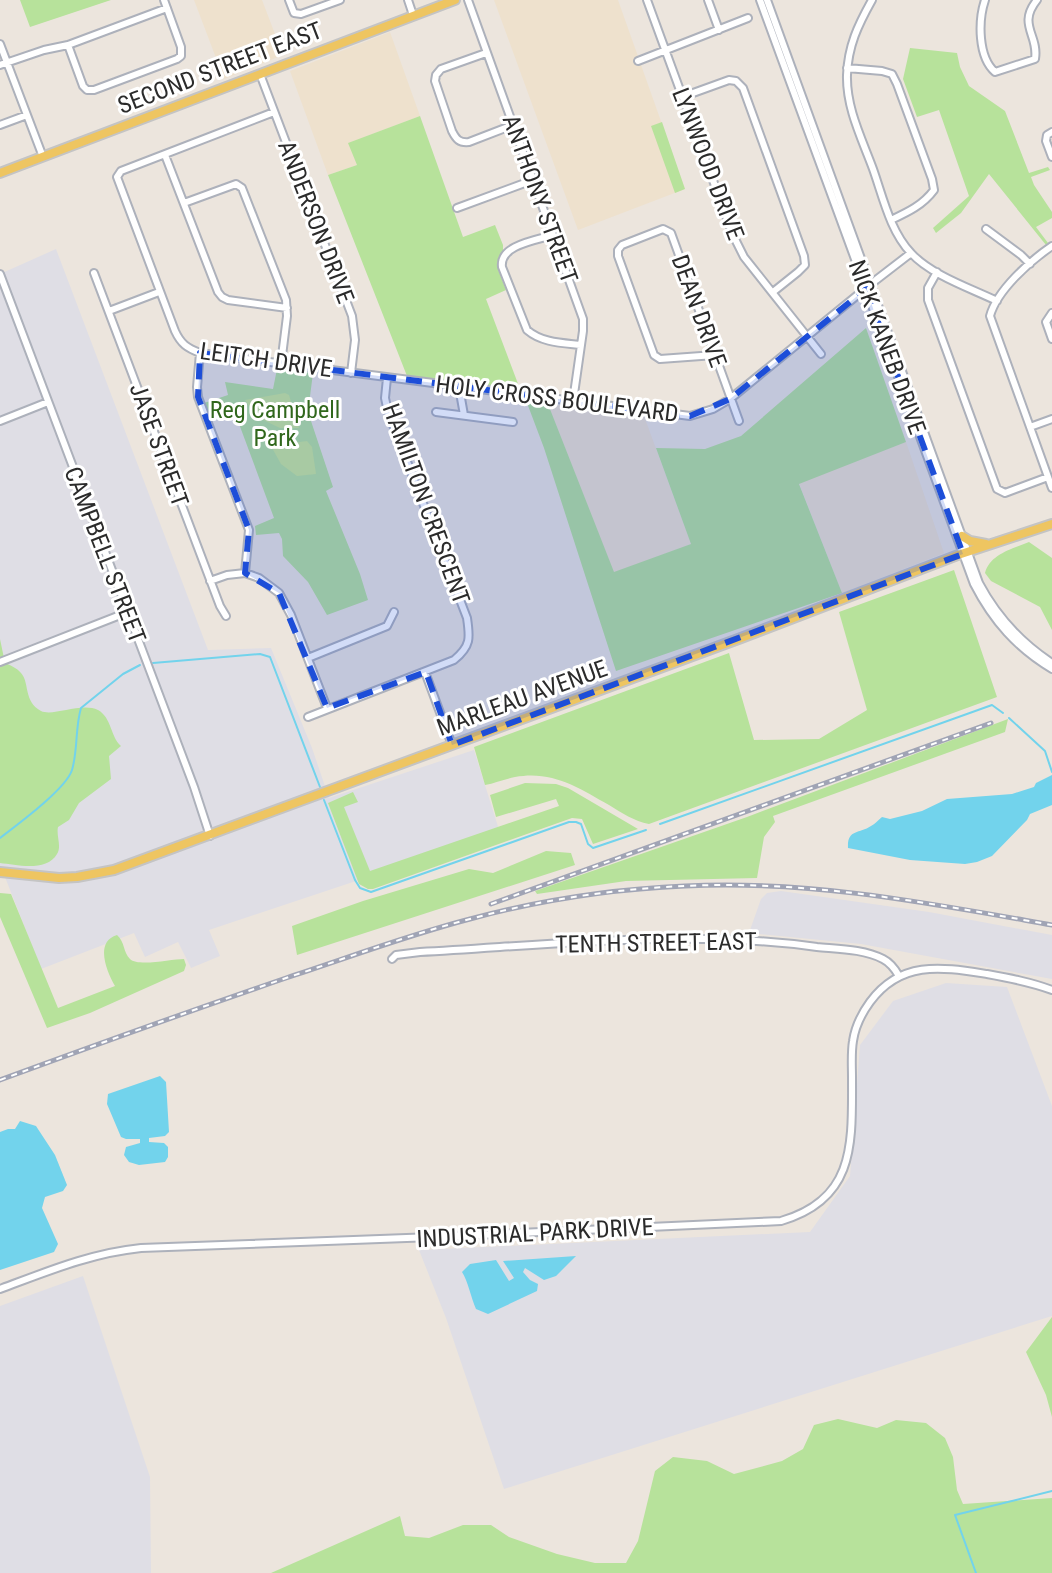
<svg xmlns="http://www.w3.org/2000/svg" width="1052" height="1573" viewBox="0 0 1052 1573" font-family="'Roboto Condensed',sans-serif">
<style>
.industrial{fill:#dfdee5}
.education{fill:#eee1cd}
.green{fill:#b7e29b}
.pitch{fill:#cbe997}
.water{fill:#72d3ec}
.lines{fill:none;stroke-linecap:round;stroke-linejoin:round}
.stream{stroke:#72d3ec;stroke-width:2}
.minor-casing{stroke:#adb1bb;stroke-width:10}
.major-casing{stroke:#c4c4c4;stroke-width:12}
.minor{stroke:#fff;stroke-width:6}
.major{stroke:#eec561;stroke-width:8}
.rail-casing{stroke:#a0a4b5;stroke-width:5}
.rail{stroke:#fff;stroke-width:2;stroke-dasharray:6;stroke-linecap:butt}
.marked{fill:#1d4ed8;fill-opacity:0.2;stroke:#1d4ed8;stroke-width:6;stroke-dasharray:16 10;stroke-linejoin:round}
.labels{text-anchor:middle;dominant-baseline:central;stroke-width:6;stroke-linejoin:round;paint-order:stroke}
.street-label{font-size:24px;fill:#2b2b2b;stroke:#fff}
.park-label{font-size:24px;fill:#30671c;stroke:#fff}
</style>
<rect width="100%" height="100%" fill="#ece5dd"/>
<path class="industrial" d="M56,249L208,650L271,648L312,748L329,798L474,750L500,833L209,930L220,956L191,968L178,942L145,957L134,933L41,969L5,877H0V274Z
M781,891L929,912L1052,935V979L861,944L749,933L761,899L767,893Z
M946,983L1007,987L1052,1106V1316L504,1489L446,1318L419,1250L810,1232L850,1176L860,1045L893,1001Z
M83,1276L150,1477L151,1573H0V1306Z"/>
<path class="education" d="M194,0H262L283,55L224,79Z
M494,0H618L685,189L578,230Z
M390,32L420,116L349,143L357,165L328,175L290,71Z
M548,404L644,416L691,544L614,573Z
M906,442L944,553L842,593L799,483Z"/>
<path class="green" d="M20,0H111L30,27Z
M910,48L957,53L960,67L969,86L1005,111L1029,173L1048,167L1050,170L1031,177L1034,185L1052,212V218L1036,227L1048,243L1046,245L989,174L961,213L936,233L933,228L969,196L939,110L917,117L903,79Z
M420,116L463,237L495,225L503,245V251L498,261V269L506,290L486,299L520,389L407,376L328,175L357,165L348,143Z
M662,122L685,189L675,193L651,126Z
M866,328L906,442L799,484L842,593L616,671L544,448L527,403L548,404L614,572L691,544L656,448L705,449L741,436Z
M277,369L313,373L308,412L333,487L326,491L360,574L368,600L327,615L308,582L283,556L282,539L279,533L256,535L255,526L274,518L232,405L208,413L204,403L228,395L225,382L273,389Z
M1029,542L1052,558V630L1040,607L991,581L985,573C990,554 1012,549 1029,542Z
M954,570L997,697L649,824C634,821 622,813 609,805C579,788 552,770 515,777C505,779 495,783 485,785L474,747L729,653L754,740L819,739L867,710L839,612Z
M0,639L5,663C10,665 17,668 21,673C30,683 23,701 41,711C53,717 81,702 98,710C112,718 110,736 121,746L109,756L111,779L79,803L69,820L58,827C56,835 62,847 57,854C47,872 17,865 0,863Z
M1008,719L1005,732L773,816L775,822L764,837L757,878L626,881L537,894L535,891L747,817Z
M525,783L556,784L568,788L638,829L593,844L582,819L572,818L373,889H368L359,884L328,803L353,792L358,802L344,807L370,871L559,806L556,799L496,817L490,795Z
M546,851L571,853L575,865L297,955L292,926L363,901L469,869L493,873Z
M0,893L11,894L58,1008L115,986C107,972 94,942 117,935C125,942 123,952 130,959C138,967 172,959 184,959L186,965L184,971L90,1013L47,1028L0,917Z
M1052,1317V1417L1046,1395L1026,1352Z
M838,1419L877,1428L896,1420L926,1423L945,1438L953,1457L957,1490L963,1504L1052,1498V1573H271L400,1516L405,1536L429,1538L463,1525H491L509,1537L557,1554L595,1563H626L638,1541L655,1471L673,1457L707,1461L734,1474L782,1461L803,1449L814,1425Z"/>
<path class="pitch" d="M285,393L289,395L299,428H280L257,417L245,400Z
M307,441L312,447L316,474L297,476L281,464L271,446Z"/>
<path class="water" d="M1052,775V805L1030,814L1027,820L992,856L977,862L965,864L910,860L848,848C847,829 859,834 871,826C875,824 878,820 882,817L890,819L922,811L947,799L1012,794L1034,787L1036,783Z
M160,1076L166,1082L169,1132L165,1136L149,1138V1142L164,1143L168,1147V1157L165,1162L139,1165L129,1162L124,1155L126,1147L140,1143V1139H126L121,1137L107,1104L108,1094Z
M20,1121L36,1126L55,1155L67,1185L63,1191L45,1197L42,1208L58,1244L54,1252L0,1270V1132L8,1129H15Z
M576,1256L556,1276L544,1280L525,1268L523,1272L530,1280L538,1284L537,1291L488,1314L476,1309C471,1298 468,1281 462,1272L470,1264L496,1260L509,1281L514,1278L503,1261Z"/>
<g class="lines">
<path class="stream" d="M153,663L260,654L270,657L320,787
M1009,718L1045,751L1052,772
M324,800L355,880L360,888L371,892L569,822H576L581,824L588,844L593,848L646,830
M660,824L992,705L1003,713
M0,838C17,825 66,789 72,770C78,750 75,728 81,708L123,674L140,665
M976,1573L955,1515L1052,1491"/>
<defs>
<path id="minor" d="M289,0L294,13L301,14L340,0
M408,0L413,15
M468,0L583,319V331L573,401
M647,0L733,235L744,257L821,354
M708,0L719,30
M760,0L974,584C993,621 1017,648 1052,669
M767,0L979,583C997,617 1020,642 1052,663
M872,0C858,25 848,46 847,75C846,108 862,139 873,169C883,197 890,231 911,253C931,275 970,288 997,301
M985,0C978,21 978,57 995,72L1035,59C1039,35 1017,25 1037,0
M0,44L43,157
M68,45L83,86L87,90H94L177,59L181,56V47L164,0
M486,53L441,69L436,75L435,81L452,131C456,139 459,143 469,142L513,125
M638,61L748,18
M0,65L44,50L68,45L167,8
M847,68L882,71L892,74L897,84L932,179L934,190C923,205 908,212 891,220
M260,74L352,316L355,340L351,373
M682,97L729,80L736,81L743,88L804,256L805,265L798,272L773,292
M274,112L121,171L117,177L175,331C181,344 187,348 200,353L690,416L713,409L730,399L876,280L911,253
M0,125L27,115
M1052,132L1047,135L1046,141L1052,157
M165,155L218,292L222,297L228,300L287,308
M184,203L236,184L242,188L286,300L287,316L281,364
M457,208L533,180
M986,229L1021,255L1030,264
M553,235C537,240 499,245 502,267L527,330C542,343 563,343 581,345
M1052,246C1030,261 997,290 990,316L1052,488
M937,272L928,288V300L997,489L1005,493L1048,477
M94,273L220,606L226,616
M0,274L194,787L210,836
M109,311L159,292
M1052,313L1046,322L1052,339
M200,353L197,387L198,397L249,530L245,573
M715,355L660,359L654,355L618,256V250L622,245L663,229L671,233L739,421
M459,387L464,415
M436,412L513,422
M0,421L48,402
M1030,427L1052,419
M210,581L227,575L245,573L259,578L279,593L291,615L327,708
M308,658L387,626L394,612
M0,662L128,612
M425,672L452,745
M308,717L454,660C471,646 470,638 467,618L388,412L385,398L387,378
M392,959L396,955L420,952C550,945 687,929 817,947C838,949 864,949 883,959C891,963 895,969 899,976
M0,1289C46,1272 91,1253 141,1248L433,1237L781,1221C856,1199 852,1143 852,1078C852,1065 851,1053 853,1041C855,1027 862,1013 870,1002C901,960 941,967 987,974C1009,978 1031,982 1052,990"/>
<path id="major" d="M0,173L455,0
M962,536L970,541L986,544
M0,872L59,878L77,877L114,870L741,638L958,555L1052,524"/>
</defs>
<use href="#minor" class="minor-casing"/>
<use href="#major" class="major-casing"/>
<use href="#minor" class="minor"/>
<use href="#major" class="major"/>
<defs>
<path id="rail" d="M491,904L991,723
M0,1080C95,1045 190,1011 286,978C347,958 408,935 470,919C540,900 613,889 685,886C812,880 928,903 1052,925"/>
</defs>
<use href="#rail" class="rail-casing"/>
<use href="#rail" class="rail"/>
</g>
<path class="marked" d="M866,289L963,554L452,745L426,672L327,708L279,593L245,573L249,530L198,397L200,353L690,416L730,399Z"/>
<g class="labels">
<g class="street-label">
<text transform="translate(220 68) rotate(-21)">SECOND STREET EAST</text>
<text transform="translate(708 164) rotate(69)">LYNWOOD DRIVE</text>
<text transform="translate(540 199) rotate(70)">ANTHONY STREET</text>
<text transform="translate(316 222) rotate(69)">ANDERSON DRIVE</text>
<text transform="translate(699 311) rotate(70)">DEAN DRIVE</text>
<text transform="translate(887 347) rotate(70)">NICK KANEB DRIVE</text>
<text transform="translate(266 360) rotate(8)">LEITCH DRIVE</text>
<text transform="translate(557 399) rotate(7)">HOLY CROSS BOULEVARD</text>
<text transform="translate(159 445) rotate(70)">JASE STREET</text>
<text transform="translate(426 504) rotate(70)">HAMILTON CRESCENT</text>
<text transform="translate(105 555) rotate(69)">CAMPBELL STREET</text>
<text transform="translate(522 698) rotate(-20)">MARLEAU AVENUE</text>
<text transform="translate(656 943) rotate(-1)">TENTH STREET EAST</text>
<text transform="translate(535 1233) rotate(-3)">INDUSTRIAL PARK DRIVE</text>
</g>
<g class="park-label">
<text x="275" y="410">Reg Campbell<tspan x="275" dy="28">Park</tspan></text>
</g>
</g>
</svg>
